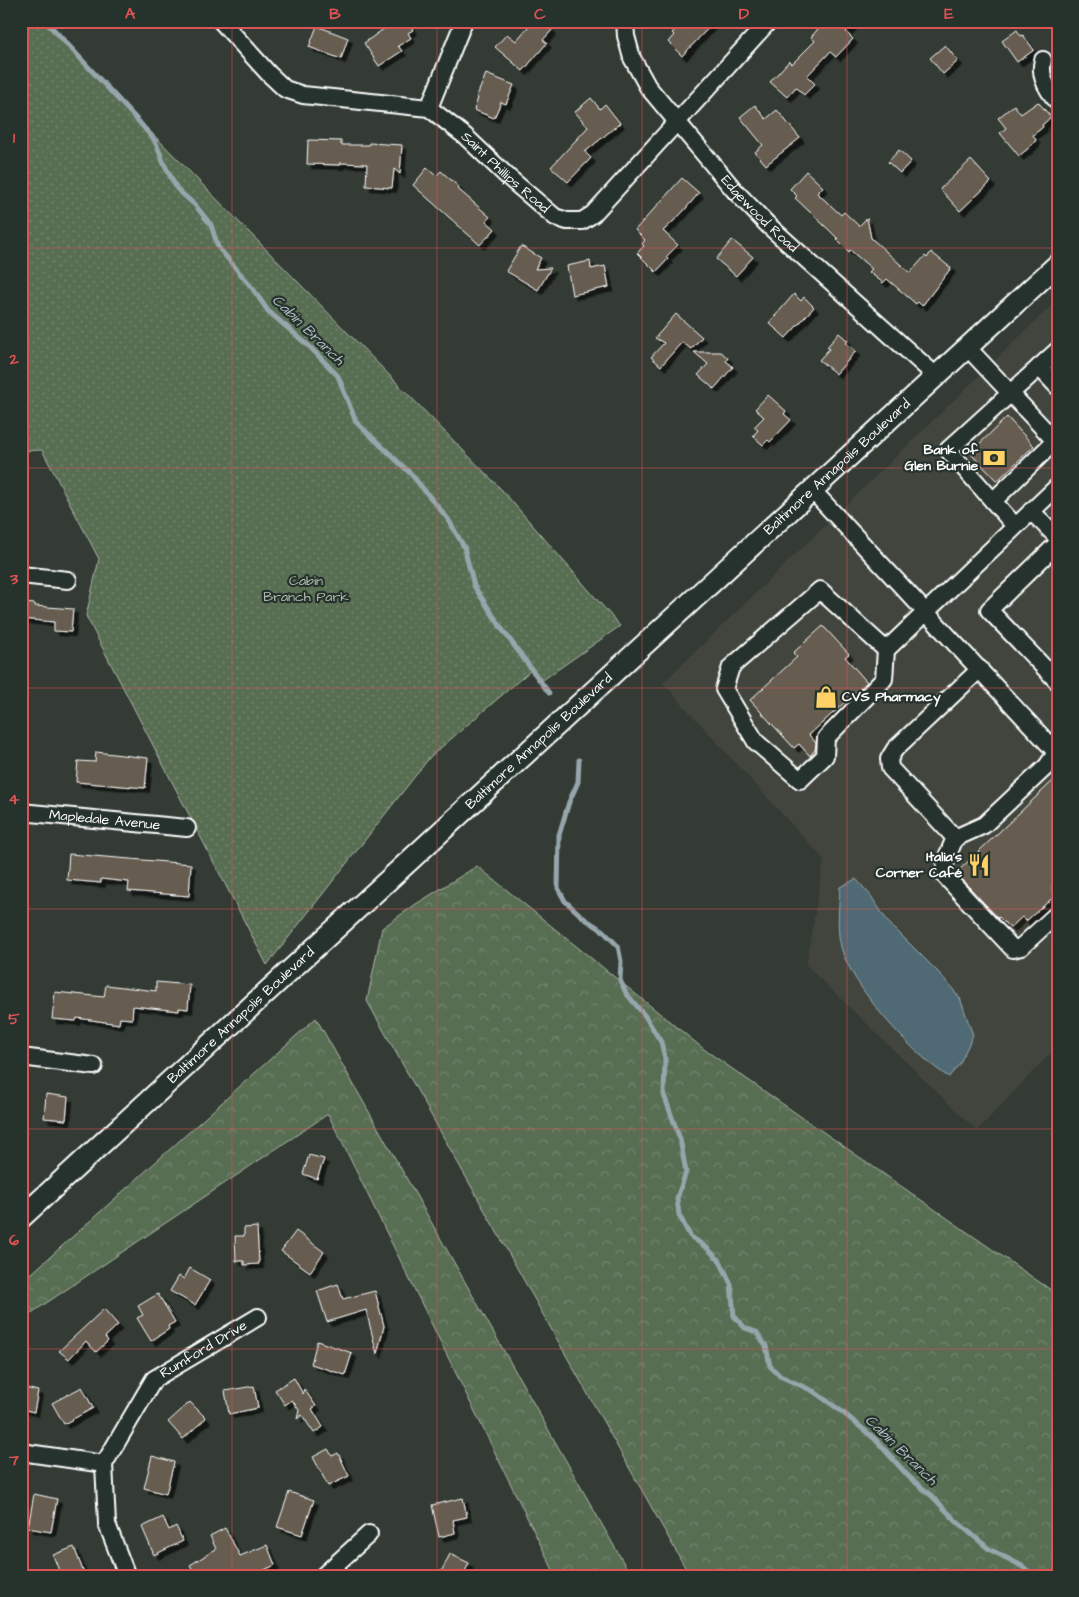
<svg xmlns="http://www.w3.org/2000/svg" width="1079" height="1597" viewBox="0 0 1079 1597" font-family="'Architects Daughter',sans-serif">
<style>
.built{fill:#42453c}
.forest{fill:url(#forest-crowns);stroke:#acb6a9}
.park{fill:url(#park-dots);stroke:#acb6a9}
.water{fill:#506a75;stroke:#96a6ac}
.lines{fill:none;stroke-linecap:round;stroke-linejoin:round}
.stream{stroke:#96a6ac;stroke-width:5}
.building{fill:#665c50;stroke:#fff;filter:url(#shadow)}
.minor-casing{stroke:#fff;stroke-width:20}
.major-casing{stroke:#fff;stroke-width:24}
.minor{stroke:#26332d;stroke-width:16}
.major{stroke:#26332d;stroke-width:20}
.grid{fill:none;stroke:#de5353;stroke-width:1;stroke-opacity:0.55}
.labels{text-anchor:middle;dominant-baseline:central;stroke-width:4.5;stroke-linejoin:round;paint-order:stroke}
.street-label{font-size:14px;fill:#fff;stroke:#26332d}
.poi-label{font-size:14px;font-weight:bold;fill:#fff;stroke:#26332d;text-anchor:end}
.park-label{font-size:14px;fill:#b4beb2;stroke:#26332d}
.water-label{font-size:15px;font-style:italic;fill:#b0bcc1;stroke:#26332d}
.neatline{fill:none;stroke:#de5353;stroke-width:2}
.grid-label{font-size:16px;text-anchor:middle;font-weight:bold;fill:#de5353}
</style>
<defs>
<pattern id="forest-crowns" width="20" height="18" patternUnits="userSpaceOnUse" patternTransform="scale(1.25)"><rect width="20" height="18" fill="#586e53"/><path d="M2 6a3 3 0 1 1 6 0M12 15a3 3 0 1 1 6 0" fill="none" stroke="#71846d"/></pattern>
<pattern id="park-dots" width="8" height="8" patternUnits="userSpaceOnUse" patternTransform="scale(1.25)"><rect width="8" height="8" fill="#586e53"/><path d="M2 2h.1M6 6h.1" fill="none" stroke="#71846d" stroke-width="1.8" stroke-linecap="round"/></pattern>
<filter id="shadow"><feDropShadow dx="4.5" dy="4.5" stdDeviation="0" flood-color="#0009"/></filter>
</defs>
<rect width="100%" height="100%" fill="#333b34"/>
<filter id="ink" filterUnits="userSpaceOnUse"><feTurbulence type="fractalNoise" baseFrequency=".02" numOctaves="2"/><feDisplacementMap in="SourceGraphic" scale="10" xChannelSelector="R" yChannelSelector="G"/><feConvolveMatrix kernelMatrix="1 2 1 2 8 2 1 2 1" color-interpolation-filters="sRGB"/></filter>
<g filter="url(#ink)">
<path class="built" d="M1058,299V1045L977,1131L806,965L824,860L663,683Z"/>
<path class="forest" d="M477,866L705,1050L1058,1295V1576H690L367,1001L382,928L416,904Z
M316,1018L631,1576H556L328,1114L21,1320V1283Z"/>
<path class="park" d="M21,21H42L502,490L620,626L540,682L530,671L430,757L267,965L86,616L99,559L42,450L21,451Z"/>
<path class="water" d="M856,879L871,896L888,922L942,976L960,998L973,1035L960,1063L949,1077C914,1056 859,994 844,956C835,935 839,909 840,887Z"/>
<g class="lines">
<path class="stream" d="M46,21L140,123L155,141L164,164L177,189L195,205L211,225L218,247L253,289L268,311L310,347L338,376L356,422L411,474L448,519L464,547L474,586L502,629L549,693
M579,760L578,782L569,802L559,835L558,888L565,901L585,919L602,930L618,946L621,961L620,980L626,993L645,1016L661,1042L665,1058L664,1095L680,1139L686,1172L677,1198L679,1215L690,1236L707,1248L720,1261L731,1284L734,1316L745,1328L756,1332L766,1346L770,1366L780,1376L813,1391L841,1411L875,1439L909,1477L932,1496L956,1521L989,1549L1022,1566L1034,1576"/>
</g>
<path class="building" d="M395,21H408L413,30L408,33L411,38L398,46L402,51L379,66L364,43Z
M533,21H542L552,30L543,40L547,43L523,71L495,47L507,34L516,41Z
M684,21H715L682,56L668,42L674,35L672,33Z
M825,21H856L846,32L853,39L836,57L830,52L807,76L815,84L804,95L796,87L787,97L770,82L789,61L792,64L815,41L811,37Z
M317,26L348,38L341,59L309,47Z
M1017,30L1021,36L1023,35L1034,50L1017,62L1002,41Z
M945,45L958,61L943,74L930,58Z
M486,74L514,85L506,104L501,102L494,118L474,110L478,98H476Z
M591,98L600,109L605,104L620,123L585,152L591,158L568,182L551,167L588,127L575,112Z
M1038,102L1051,117L1042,125L1043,127L1033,135L1036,140L1031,146L1019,156L1000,133L1006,128L998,118L1014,105L1021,114Z
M755,105L766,119L777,110L800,138L766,165L755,152L763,145L740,117Z
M308,140L341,141V145H369V143L402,145L400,174L394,169L392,188L366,186L367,164L340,163V165L307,164Z
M899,150L911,161L900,173L888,162Z
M971,160L991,182L960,211L940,189Z
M427,168L436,176L441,171L459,187L458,189L490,217L486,221L495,229L480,245L413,185Z
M806,171L823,187L817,193L841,215L844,212L859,226L867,218L871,238L910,273L925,256L927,258L931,252L951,268L922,306L918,302L916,304L887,279L883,283L869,272L872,269L850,250L849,252L837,240L838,239L828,229L795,198L797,196L790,189Z
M682,178L699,193L681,214L663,231L678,245L666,257L668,259L656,272L637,253L644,246L642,244L645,240L635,230Z
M732,240L753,257L736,276L716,259Z
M521,246L541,258L535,269L551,268L538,290L506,271Z
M590,261L591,269L605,266L609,287L572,295L567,266Z
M794,294L801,301L804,297L814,307L786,338L769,323Z
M676,314L702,337L691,349L682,342L661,366L651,357L664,343L655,338Z
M839,333L848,341L846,343L856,351L836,374L819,360L829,349L827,347Z
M694,352H721L728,358L726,361L733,367L714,389L698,375L708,364Z
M768,395L786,411L784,414L791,420L770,442L768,440L763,445L753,436L758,430L754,427L764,417L755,409Z
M1007,417L1034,446L997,481L970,453Z
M21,603L35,604V606L73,609L71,632L54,631V622L21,619Z
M823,626L849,654L845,657L867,682L809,735L816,743L815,750L810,756L799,744L794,748L750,700L797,657L793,653Z
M96,752L148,758L145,788L76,782L78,761L95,762Z
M1058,776V881L1051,888L1057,894L1026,921L1022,917L1010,928L999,917L998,918L956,873Z
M69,854L191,864L189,896L128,891L129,882L101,879V883L67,880Z
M156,982L190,985L188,1009L179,1008V1011L133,1006L132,1019L120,1018L119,1024L77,1018L76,1021L52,1019L55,992L104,997L106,985L156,991Z
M46,1094L68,1097L66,1120L44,1118Z
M309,1155L324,1159L317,1179L303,1174Z
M257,1227L259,1264L244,1265V1261H236L235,1236H244V1228Z
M296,1231L324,1252L310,1272L281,1251Z
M190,1268L210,1280L195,1305L170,1291L179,1276L184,1279Z
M338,1284L343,1299L375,1291L384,1326L377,1354L366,1310L327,1322L317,1291Z
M158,1294L175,1322L168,1326L169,1329L151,1341L137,1318L143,1315L138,1306Z
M104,1309L118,1325L105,1337L108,1341L96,1352L86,1341L69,1359L59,1351Z
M317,1341L352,1353L345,1375L311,1364Z
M294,1378L303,1394L304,1389L316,1406L312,1409L323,1427L314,1433L302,1415L297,1419L299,1410L292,1400L285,1405L275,1390Z
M254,1386L258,1408L229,1414L225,1391Z
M21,1387L38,1391L34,1412L21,1409Z
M82,1387L93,1408L64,1424L52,1403Z
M190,1402L206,1418L183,1439L168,1422Z
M328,1449L332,1456L338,1453L349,1476L328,1486L313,1457Z
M152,1456L174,1462L166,1494L144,1488Z
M289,1492L314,1500L302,1535L277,1527Z
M34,1494L57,1499L51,1532L28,1528Z
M463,1498L467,1517L453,1520L455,1533L439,1537L432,1505Z
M163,1517L169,1530L176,1526L183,1541L154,1555L142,1527Z
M225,1528L240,1556L267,1545L275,1565L251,1576H196L190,1565L216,1549L210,1536Z
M74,1547L85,1576H61L53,1555Z
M450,1554L469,1563L463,1576H439Z"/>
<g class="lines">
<defs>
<g id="minor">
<path id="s1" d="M221,21L269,74L285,89L303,95L429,108L465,136L507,176L555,217L567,221H582L593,214L769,21"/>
<path id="s2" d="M625,21L626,36L632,58L648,87L735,191L768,225L936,376"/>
<path d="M1043,60C1039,75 1047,90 1058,102"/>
<path d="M429,108L464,21"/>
<path d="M967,347L1058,444"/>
<path d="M1039,367L1058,387"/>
<path d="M813,491L1056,752"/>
<path d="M993,501L1055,441"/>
<path d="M1031,511L1058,538"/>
<path d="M1015,526L948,450L1058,350"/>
<path d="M1058,543L989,610L1058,682"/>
<path d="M21,575L68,580"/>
<path d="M886,650L820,590L731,667L724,689L756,742L800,780L825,756L826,738L884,679L886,650L1058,486"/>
<path d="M980,669L895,749L889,759L890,768L955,838L946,859L944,875L1013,949L1021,947L1058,913"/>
<path id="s3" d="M21,812L187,828"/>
<path d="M955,838L984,825L1047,766L1058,750"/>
<path d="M21,1057L94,1066"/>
<path d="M21,1452L104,1464"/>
<path id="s4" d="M127,1576L107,1524L104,1464L154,1379L258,1317"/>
<path d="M323,1576L369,1534"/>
</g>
<g id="major">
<path id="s5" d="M21,1218L1058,264"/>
</g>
</defs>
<use href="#minor" class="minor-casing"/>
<use href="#major" class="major-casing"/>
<use href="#minor" class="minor"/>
<use href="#major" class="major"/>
</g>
</g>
<path class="grid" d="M232,21V1576M437,21V1576M642,21V1576M847,21V1576M21,248H1058M21,468H1058M21,688H1058M21,909H1058M21,1129H1058M21,1349H1058"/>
<defs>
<symbol id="bank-bare" viewBox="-9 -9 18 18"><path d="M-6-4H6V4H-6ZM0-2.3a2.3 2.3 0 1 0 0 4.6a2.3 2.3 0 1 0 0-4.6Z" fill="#ffd166" stroke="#26332d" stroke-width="2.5" paint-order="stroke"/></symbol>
<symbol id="shop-bare" viewBox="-9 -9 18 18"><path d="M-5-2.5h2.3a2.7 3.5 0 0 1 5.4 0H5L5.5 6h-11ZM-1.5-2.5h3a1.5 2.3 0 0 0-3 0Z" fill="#ffd166" stroke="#26332d" stroke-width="2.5" paint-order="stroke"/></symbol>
<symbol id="restaurant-bare" viewBox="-9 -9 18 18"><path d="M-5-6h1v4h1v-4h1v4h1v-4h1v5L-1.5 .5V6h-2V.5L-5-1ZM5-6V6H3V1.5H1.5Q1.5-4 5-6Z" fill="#ffd166" stroke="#26332d" stroke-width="2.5" paint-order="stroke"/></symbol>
</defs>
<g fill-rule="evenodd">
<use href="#bank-bare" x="978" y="442" width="32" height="32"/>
<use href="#shop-bare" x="810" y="681" width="32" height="32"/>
<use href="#restaurant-bare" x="963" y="849" width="32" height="32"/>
</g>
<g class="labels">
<g class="street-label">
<text stroke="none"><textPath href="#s1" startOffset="339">Saint Phillips Road</textPath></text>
<text stroke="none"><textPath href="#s2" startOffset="240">Edgewood Road</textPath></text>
<text stroke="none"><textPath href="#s5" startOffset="1109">Baltimore Annapolis Boulevard</textPath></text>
<text stroke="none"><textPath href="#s5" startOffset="704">Baltimore Annapolis Boulevard</textPath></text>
<text stroke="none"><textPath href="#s3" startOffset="84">Mapledale Avenue</textPath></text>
<text stroke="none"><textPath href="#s5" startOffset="299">Baltimore Annapolis Boulevard</textPath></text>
<text stroke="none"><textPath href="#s4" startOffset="272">Rumford Drive</textPath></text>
</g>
<g class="poi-label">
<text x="978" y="450">Bank of<tspan x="978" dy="16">Glen Burnie</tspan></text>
<text x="842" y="697" text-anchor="start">CVS Pharmacy</text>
<text x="962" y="857">Italia's<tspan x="962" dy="16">Corner Café</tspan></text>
</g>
<g class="park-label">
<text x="306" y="581">Cabin<tspan x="306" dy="16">Branch Park</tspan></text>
</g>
<g class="water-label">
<text transform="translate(308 330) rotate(44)">Cabin Branch</text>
<text transform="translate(901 1450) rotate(44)">Cabin Branch</text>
</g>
</g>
<rect width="1079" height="1597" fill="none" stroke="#26332d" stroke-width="55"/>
<rect x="28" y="28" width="1024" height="1542" class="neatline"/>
<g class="grid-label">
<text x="130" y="19">A</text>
<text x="335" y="19">B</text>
<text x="540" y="19">C</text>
<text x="744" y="19">D</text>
<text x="949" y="19">E</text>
<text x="14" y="143">1</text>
<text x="14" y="364">2</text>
<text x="14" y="584">3</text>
<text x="14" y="804">4</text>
<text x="14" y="1024">5</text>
<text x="14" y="1245">6</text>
<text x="14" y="1465">7</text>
</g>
</svg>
